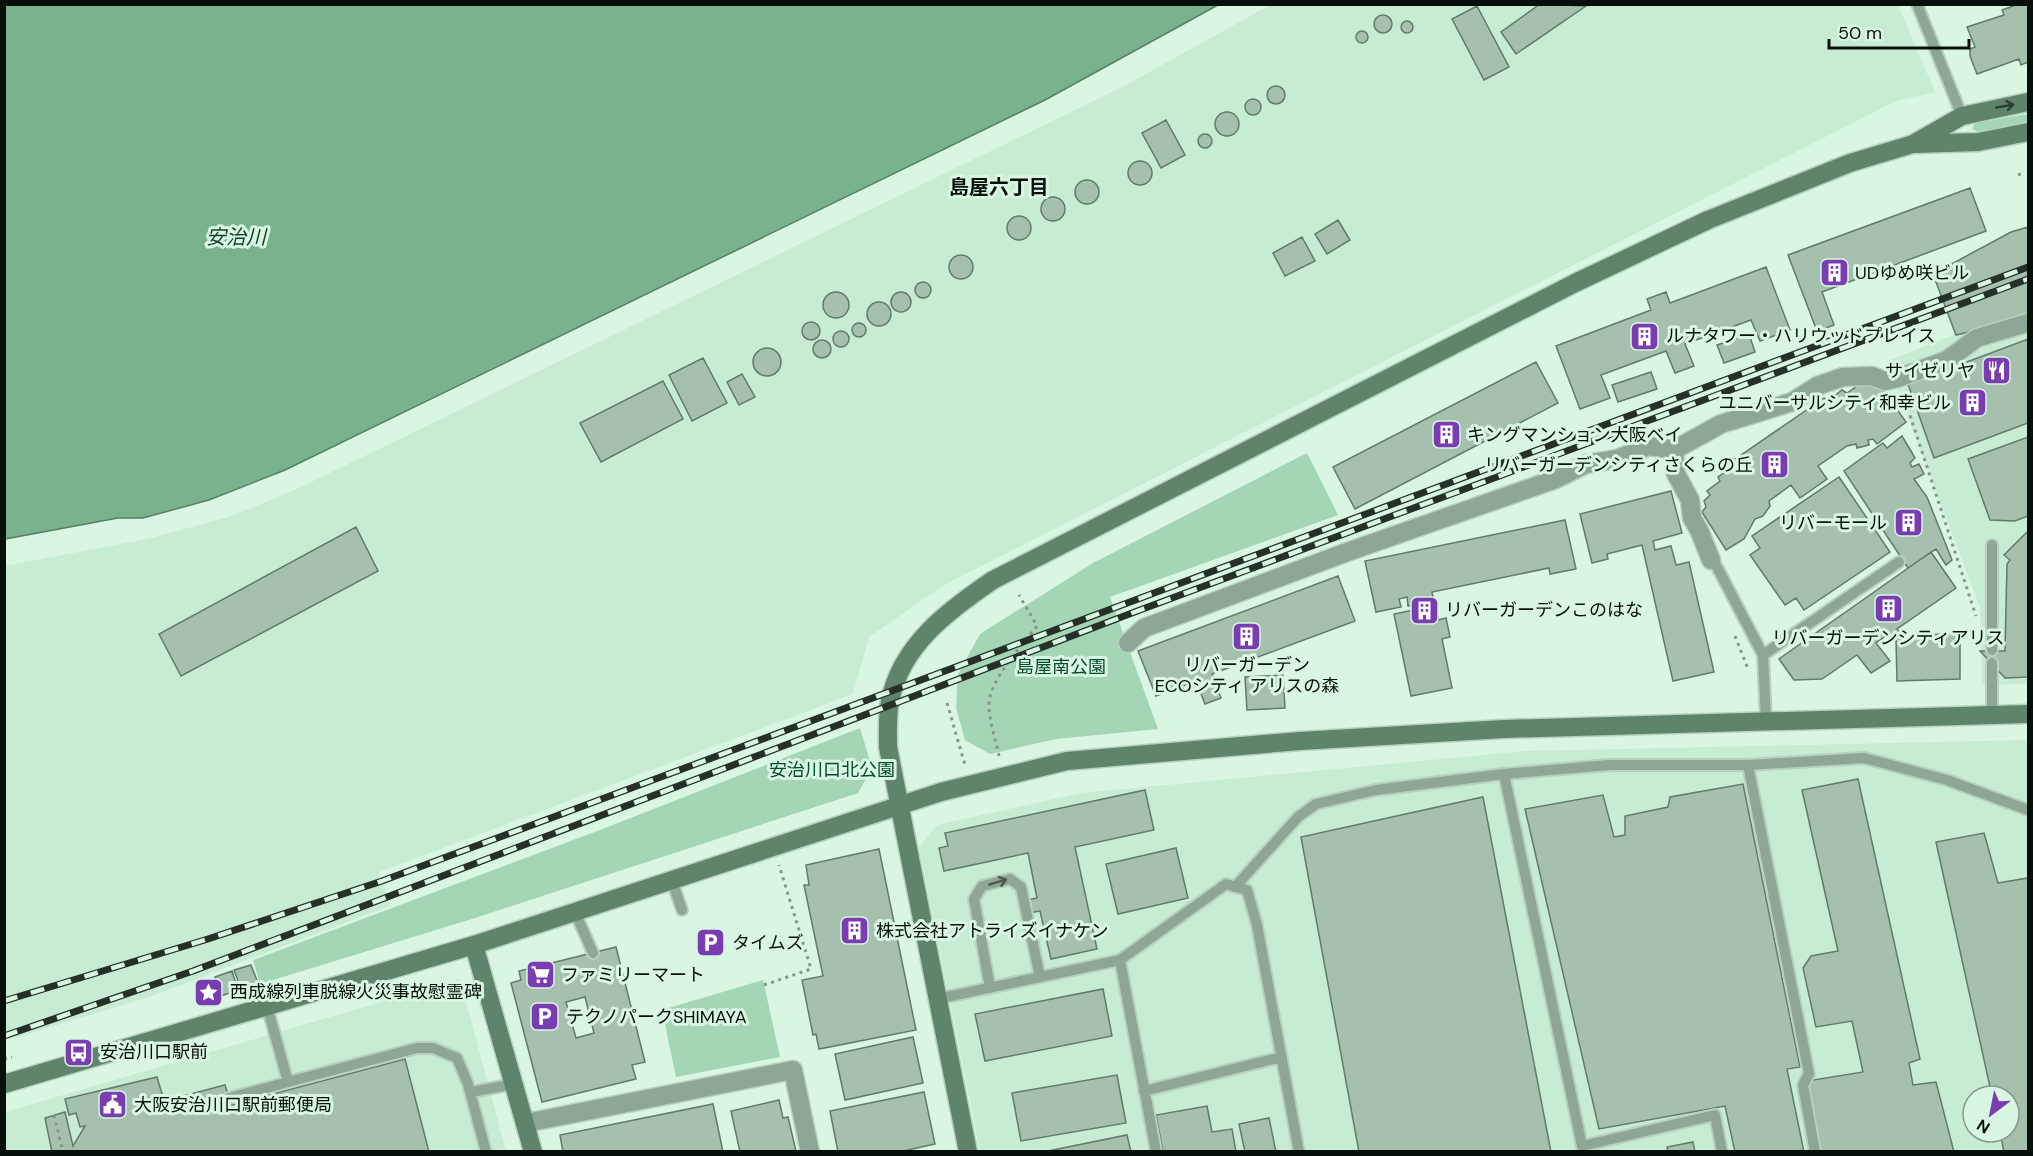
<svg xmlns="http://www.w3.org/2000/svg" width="2033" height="1156" viewBox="0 0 2033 1156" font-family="'DM Sans','Noto Sans JP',sans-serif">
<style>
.built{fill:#c8ecd3;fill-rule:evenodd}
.green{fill:#a4d5b4}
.water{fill:#7ab28d;stroke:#578165;stroke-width:1.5}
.building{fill:#a5c1ae;stroke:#607b69;stroke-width:1.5;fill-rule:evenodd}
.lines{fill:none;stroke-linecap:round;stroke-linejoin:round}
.lane-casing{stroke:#b6d1be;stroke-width:14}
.street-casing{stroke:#b6d1be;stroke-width:21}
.secondary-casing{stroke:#b6d1be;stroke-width:21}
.path{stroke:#839889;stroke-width:3;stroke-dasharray:3 4.5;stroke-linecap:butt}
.lane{stroke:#8ea695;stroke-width:10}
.street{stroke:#8ea695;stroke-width:18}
.secondary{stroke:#60836c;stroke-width:18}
.rail-casing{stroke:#243028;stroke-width:7}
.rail{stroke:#d8f6e1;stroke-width:4.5;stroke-dasharray:14;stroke-linecap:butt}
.oneway{stroke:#2a3d31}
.oneway2{stroke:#4a5a4f}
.labels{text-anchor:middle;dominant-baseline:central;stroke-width:6;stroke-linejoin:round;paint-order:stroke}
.poi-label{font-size:18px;fill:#060f09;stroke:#d8f6e1;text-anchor:start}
.park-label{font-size:18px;fill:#044b28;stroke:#d8f6e1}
.neighbourhood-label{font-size:20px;font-weight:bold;fill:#060f09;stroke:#d8f6e1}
.water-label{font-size:20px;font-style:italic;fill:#113d24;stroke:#d8f6e1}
</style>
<rect width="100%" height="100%" fill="#d8f6e1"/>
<path class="built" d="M1270,5H1898L1935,92L1896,101L944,585L869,637L853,694L379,872L390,906L149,997L5,1041V566L147,539L229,517L297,489L1124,86Z
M2028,306V684L1982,685L1980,607L1887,361Z
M2028,740V1151H980L919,847L937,825L1081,793L1527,751ZM1973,1096H2009V1132H1973Z
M460,979L506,1151L5,1152V1112Z"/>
<path class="green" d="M2028,114V124L1979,132L1972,129L1975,123Z
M1307,453L1338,515L1110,597L1158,729L1056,739L990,754L965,740L956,708L958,674L980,634L1093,563Z
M860,728L872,768L858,793L475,918L260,984L253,960L600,830Z
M763,980L780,1057L676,1077L662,1010Z"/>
<path class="water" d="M5,4H1218V5L1045,100L285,470L209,500L143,518H118L5,539Z"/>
<path class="building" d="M1540,4L1586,6L1516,54L1501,32Z
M2019,4H2028V62L2021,65L2019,59L1977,74L1970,56V49L1975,47L1967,27L2004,15L2002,10Z
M1477,6L1509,67L1484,80L1452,19Z
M1374 24a9 9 0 1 1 18 0a9 9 0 1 1-18 0Z
M1401 27a6 6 0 1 1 12 0a6 6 0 1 1-12 0Z
M1356 37a6 6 0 1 1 12 0a6 6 0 1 1-12 0Z
M1267 95a9 9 0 1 1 18 0a9 9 0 1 1-18 0Z
M1245 107a8 8 0 1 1 16 0a8 8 0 1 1-16 0Z
M1215 124a12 12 0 1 1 24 0a12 12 0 1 1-24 0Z
M1166,120L1185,155L1161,168L1142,133Z
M1198 141a7 7 0 1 1 14 0a7 7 0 1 1-14 0Z
M1128 173a12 12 0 1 1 24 0a12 12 0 1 1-24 0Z
M1075 192a12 12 0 1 1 24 0a12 12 0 1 1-24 0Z
M1970,188L1986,231L1822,292L1834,325L1817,331L1788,255Z
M1041 209a12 12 0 1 1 24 0a12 12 0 1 1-24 0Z
M1007 228a12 12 0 1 1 24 0a12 12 0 1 1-24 0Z
M1338,220L1350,240L1327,254L1315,234Z
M2028,227V318L1956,335L1933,274L2011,232Z
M1302,237L1315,261L1285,276L1273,253Z
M949 267a12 12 0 1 1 24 0a12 12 0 1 1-24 0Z
M1766,267L1790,330L1760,341L1751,320L1685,344L1694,366L1675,373L1666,351L1601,375L1610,398L1580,409L1556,346L1651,310L1647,299L1666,292L1670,303Z
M915 290a8 8 0 1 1 16 0a8 8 0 1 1-16 0Z
M823 305a13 13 0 1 1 26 0a13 13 0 1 1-26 0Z
M891 302a10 10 0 1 1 20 0a10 10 0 1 1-20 0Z
M867 314a12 12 0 1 1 24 0a12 12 0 1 1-24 0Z
M802 331a9 9 0 1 1 18 0a9 9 0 1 1-18 0Z
M852 330a7 7 0 1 1 14 0a7 7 0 1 1-14 0Z
M833 339a8 8 0 1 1 16 0a8 8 0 1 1-16 0Z
M1749,334L1755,352L1724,363L1717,345Z
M2028,339V423L1934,458L1908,384Z
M813 349a9 9 0 1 1 18 0a9 9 0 1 1-18 0Z
M753 362a14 14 0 1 1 28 0a14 14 0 1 1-28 0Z
M703,358L727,403L692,421L669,375Z
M1536,362L1558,403L1355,509L1333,467Z
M1651,372L1657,389L1618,402L1612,385Z
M742,374L755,397L739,405L727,382Z
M1875,378L1906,422L1877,444L1873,439L1868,440L1869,445L1857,448L1856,444L1847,446L1818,466L1827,479L1800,498L1791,485L1769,501L1770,506L1763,516L1755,519L1744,539L1726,550L1702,512L1706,507L1704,501L1710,495L1707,491L1720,481L1718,477L1730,468L1728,464L1824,398L1829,400L1842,390L1847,393L1860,384L1864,386Z
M663,381L683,419L601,462L580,423Z
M1902,436L1915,458L1910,463L1912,467L1919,464L1924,474L1914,479L1927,497L1952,560L1946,565L1936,549L1908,568L1844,471L1883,443L1887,448Z
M2028,437V516L2015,521L1990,520L1968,459Z
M1839,477L1890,552L1804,610L1796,598L1785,605L1750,555L1760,548L1752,536Z
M1671,491L1682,533L1653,541L1655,550L1671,546L1676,565L1689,562L1714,672L1673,681L1642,545L1607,554L1608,559L1592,563L1580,514Z
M1565,520L1576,569L1550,574L1549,568L1432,592L1438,620L1446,618L1450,637L1442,639L1452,688L1411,696L1394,614L1423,608L1422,603L1408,606L1407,597L1399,599L1401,607L1376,612L1365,561Z
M356,527L378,571L181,676L159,634Z
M2028,531V677L2005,678L1980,651H2005L2007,564L2010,560L2004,555Z
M1931,552L1956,588L1897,629L1902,635L1960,634V679L1897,681L1896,640L1890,633L1876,643L1890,661L1871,673L1857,655L1822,679L1794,680L1779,659Z
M1338,576L1355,621L1212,674L1221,698L1205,704L1196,681L1156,696L1138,651Z
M1283,675L1285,708L1247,710L1245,677Z
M1858,779L1920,1059L1909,1063L1913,1085L1936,1082L1954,1152H1820L1807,1081L1863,1072L1852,1021L1816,1027L1803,968L1811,956L1838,951L1802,790Z
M1743,784L1800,1067L1787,1069L1804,1152H1735L1725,1106L1599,1129L1525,809L1603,795L1614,837L1625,835V816L1668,807L1670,797Z
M1145,790L1154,830L1075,847L1097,949L1051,959L1040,911L1029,913L1026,900L1037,898L1028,853L944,871L939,848L948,846L945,833Z
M1483,797L1551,1152H1359L1301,837Z
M1984,833L1998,883L2028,878V1152H2004L2000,1132H2009V1096H1992L1936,842Z
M1176,848L1188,898L1118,914L1106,864Z
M879,849L916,1030L819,1049L816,1034L813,1035L802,980L823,976L804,885H809L806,865Z
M616,947L645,1062L632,1065L636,1079L542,1102L511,983L521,980L519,971ZM585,997L594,1033L576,1038L566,1002Z
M251,965L258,983L241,989L234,970Z
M232,971L238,990L221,996L215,977Z
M1103,989L1112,1036L985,1061L975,1014Z
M913,1037L923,1083L845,1100L835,1054Z
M405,1059L429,1152H52L45,1118L65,1112L73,1146L85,1126L80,1127L76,1113L69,1115L65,1099L157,1077L162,1094L172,1099L225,1085L231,1105Z
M1117,1075L1126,1123L1021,1141L1012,1093Z
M924,1092L935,1144L899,1152H838L830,1111Z
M779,1100L783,1118L788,1117L796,1151L740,1152L731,1111Z
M713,1104L723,1152H563L560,1135Z
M1207,1106L1212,1132L1232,1129L1236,1152H1163L1156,1115Z
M1269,1118L1276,1152H1245L1239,1124Z
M1127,1135L1131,1152H1043Z
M1693,1142L1695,1152H1668L1667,1147Z"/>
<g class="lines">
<defs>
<path id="lane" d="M1917,4L1962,116
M1717,567L1763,655L1766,720
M1992,650V545
M1763,655L1899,562
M1992,663V715
M1748,765L1809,1074L1803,1085L1815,1152
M1504,774L1582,1146L1715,1115L1722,1152
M672,881L682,910
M1235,887L1298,817L1316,804L1376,790L1504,774L1609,765H1748L1864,758L1947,780L2028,810
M575,912L593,953
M1120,960L1156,1152
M990,988L974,899L982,886L1010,879L1021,887L1040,977
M937,999L1120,960L1226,884L1247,890L1257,925L1299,1152
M267,1006L288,1082L417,1048H433L457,1058L468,1084L486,1152
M1144,1091L1282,1057
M471,1092L514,1084
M229,1098L288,1082"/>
<path id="street" d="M1674,450L1676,474L1690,500L1692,518L1699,530L1711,560
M1128,643L1144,628L1350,551L1556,479L1586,464L1617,459L1649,446L1674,450L1721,424L1792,402L1817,386L1843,377L1872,376L1885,381L1898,378L1947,360L1977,338L2027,323
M526,1123L793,1070L810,1152"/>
<path id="secondary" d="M1915,144L1978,142L2028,132
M474,945L533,1152
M4,1084L474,945L941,792L1067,761L1300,741L1504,729L2028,714
M968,1152L888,747C888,732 887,716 890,701C901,645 949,610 993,580L1575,283L1708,220L1850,163L1913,144L1962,116L2028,102"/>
</defs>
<use href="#lane" class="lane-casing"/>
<use href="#street" class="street-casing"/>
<use href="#secondary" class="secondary-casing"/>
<path class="path" d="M2019,173L2021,180
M1903,394L1976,616
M1735,636L1748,669
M947,703L965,765
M999,756C996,740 989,722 989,705C988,682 1023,644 1037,626L1019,595
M764,985L811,969L779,865
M4,1059L12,1057
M54,1115L63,1152"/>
<use href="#lane" class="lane"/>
<use href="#street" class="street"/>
<use href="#secondary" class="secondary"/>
<defs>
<path id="rail" d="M4,1001L208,939L382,881L2028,267
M4,1036L193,971L1132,613L2028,279"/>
</defs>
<use href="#rail" class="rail-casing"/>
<use href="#rail" class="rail"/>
</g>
<defs><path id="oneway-shaft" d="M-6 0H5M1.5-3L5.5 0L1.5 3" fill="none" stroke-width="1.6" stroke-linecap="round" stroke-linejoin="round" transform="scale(1.5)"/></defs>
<use class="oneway" href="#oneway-shaft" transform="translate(2005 106) rotate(-10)"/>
<use class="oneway2" href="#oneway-shaft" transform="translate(998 882) rotate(-16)"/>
<defs>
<symbol id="building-square" viewBox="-11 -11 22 22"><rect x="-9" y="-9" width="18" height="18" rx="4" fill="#7a3cb1" stroke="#d8f6e1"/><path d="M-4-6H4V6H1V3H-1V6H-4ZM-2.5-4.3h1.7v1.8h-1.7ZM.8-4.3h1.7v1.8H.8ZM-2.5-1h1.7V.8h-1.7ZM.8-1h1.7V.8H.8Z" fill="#fff"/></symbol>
<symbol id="restaurant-square" viewBox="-11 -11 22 22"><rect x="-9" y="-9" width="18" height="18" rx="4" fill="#7a3cb1" stroke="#d8f6e1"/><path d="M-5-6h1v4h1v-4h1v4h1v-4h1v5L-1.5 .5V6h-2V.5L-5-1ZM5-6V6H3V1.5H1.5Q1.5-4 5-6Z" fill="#fff"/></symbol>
<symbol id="parking-square" viewBox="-11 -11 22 22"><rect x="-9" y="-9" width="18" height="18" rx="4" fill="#7a3cb1" stroke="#d8f6e1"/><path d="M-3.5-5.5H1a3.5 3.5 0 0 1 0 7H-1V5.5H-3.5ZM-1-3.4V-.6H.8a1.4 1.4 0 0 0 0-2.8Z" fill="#fff"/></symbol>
<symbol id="supermarket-square" viewBox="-11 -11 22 22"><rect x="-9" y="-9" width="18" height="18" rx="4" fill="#7a3cb1" stroke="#d8f6e1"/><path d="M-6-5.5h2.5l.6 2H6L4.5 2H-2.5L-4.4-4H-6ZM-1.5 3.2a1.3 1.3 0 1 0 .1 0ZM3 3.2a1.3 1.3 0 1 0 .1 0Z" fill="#fff"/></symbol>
<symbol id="sight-square" viewBox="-11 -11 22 22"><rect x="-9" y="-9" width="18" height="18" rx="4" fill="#7a3cb1" stroke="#d8f6e1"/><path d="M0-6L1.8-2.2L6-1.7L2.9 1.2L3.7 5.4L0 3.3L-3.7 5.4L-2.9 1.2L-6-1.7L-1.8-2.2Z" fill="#fff"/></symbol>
<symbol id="bus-square" viewBox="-11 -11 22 22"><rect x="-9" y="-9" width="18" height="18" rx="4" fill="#7a3cb1" stroke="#d8f6e1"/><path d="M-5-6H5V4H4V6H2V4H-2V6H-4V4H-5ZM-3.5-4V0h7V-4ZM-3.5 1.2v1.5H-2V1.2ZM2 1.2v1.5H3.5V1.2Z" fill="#fff"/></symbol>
<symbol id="civic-square" viewBox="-11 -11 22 22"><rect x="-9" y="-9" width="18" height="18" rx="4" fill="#7a3cb1" stroke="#d8f6e1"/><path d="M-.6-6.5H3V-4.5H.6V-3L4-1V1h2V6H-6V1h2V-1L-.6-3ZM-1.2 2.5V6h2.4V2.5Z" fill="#fff"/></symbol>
</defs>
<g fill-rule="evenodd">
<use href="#building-square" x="1818" y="256" width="33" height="33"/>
<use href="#building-square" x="1628" y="320" width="33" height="33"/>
<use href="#restaurant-square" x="1980" y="354" width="33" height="33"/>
<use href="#building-square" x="1956" y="386" width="33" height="33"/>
<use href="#building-square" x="1430" y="418" width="33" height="33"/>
<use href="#building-square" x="1758" y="448" width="33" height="33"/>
<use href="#building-square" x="1892" y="506" width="33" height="33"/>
<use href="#building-square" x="1872" y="592" width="33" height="33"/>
<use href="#building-square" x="1408" y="594" width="33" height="33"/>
<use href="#building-square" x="1230" y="620" width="33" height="33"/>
<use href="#building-square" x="838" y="914" width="33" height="33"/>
<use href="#parking-square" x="694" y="926" width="33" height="33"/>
<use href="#supermarket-square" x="524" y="958" width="33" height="33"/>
<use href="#sight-square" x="192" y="976" width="33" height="33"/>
<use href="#parking-square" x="528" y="1000" width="33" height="33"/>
<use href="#bus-square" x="62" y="1036" width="33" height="33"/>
<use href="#civic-square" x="96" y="1088" width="33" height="33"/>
</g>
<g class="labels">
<g class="poi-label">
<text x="1855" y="273">UDゆめ咲ビル</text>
<text x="1666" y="336">ルナタワー・ハリウッドプレイス</text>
<text x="1975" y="371" text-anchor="end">サイゼリヤ</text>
<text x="1951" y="403" text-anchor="end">ユニバーサルシティ和幸ビル</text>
<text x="1467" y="435">キングマンション大阪ベイ</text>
<text x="1753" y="465" text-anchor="end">リバーガーデンシティさくらの丘</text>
<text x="1887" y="523" text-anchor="end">リバーモール</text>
<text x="1445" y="610">リバーガーデンこのはな</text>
<text x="1888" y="638" text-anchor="middle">リバーガーデンシティアリス</text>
<text x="1247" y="665" text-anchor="middle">リバーガーデン<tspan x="1247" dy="21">ECOシティ アリスの森</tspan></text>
<text x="876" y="931">株式会社アトライズイナケン</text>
<text x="732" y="943">タイムズ</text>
<text x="561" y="975">ファミリーマート</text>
<text x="230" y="992">西成線列車脱線火災事故慰霊碑</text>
<text x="566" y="1017">テクノパークSHIMAYA</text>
<text x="100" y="1052">安治川口駅前</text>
<text x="134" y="1105">大阪安治川口駅前郵便局</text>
</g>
<g class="park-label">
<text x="1061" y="667">島屋南公園</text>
<text x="832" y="770">安治川口北公園</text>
</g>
<g class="neighbourhood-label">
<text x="999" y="187">島屋六丁目</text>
</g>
<g class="water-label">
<text x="236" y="237">安治川</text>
</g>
</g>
<rect width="2033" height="1156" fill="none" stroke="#060f09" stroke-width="12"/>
<g transform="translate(1991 1114) rotate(212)"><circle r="28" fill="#d8f6e1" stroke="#849a8b" stroke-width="1.5"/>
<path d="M0-4.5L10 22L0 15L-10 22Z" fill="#7a3cb1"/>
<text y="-9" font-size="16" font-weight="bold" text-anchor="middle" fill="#060f09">N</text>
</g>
<path d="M1829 39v9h140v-9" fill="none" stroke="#060f09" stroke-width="3"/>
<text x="1838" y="39" font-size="18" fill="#060f09" stroke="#d8f6e1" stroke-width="4.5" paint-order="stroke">50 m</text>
</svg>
